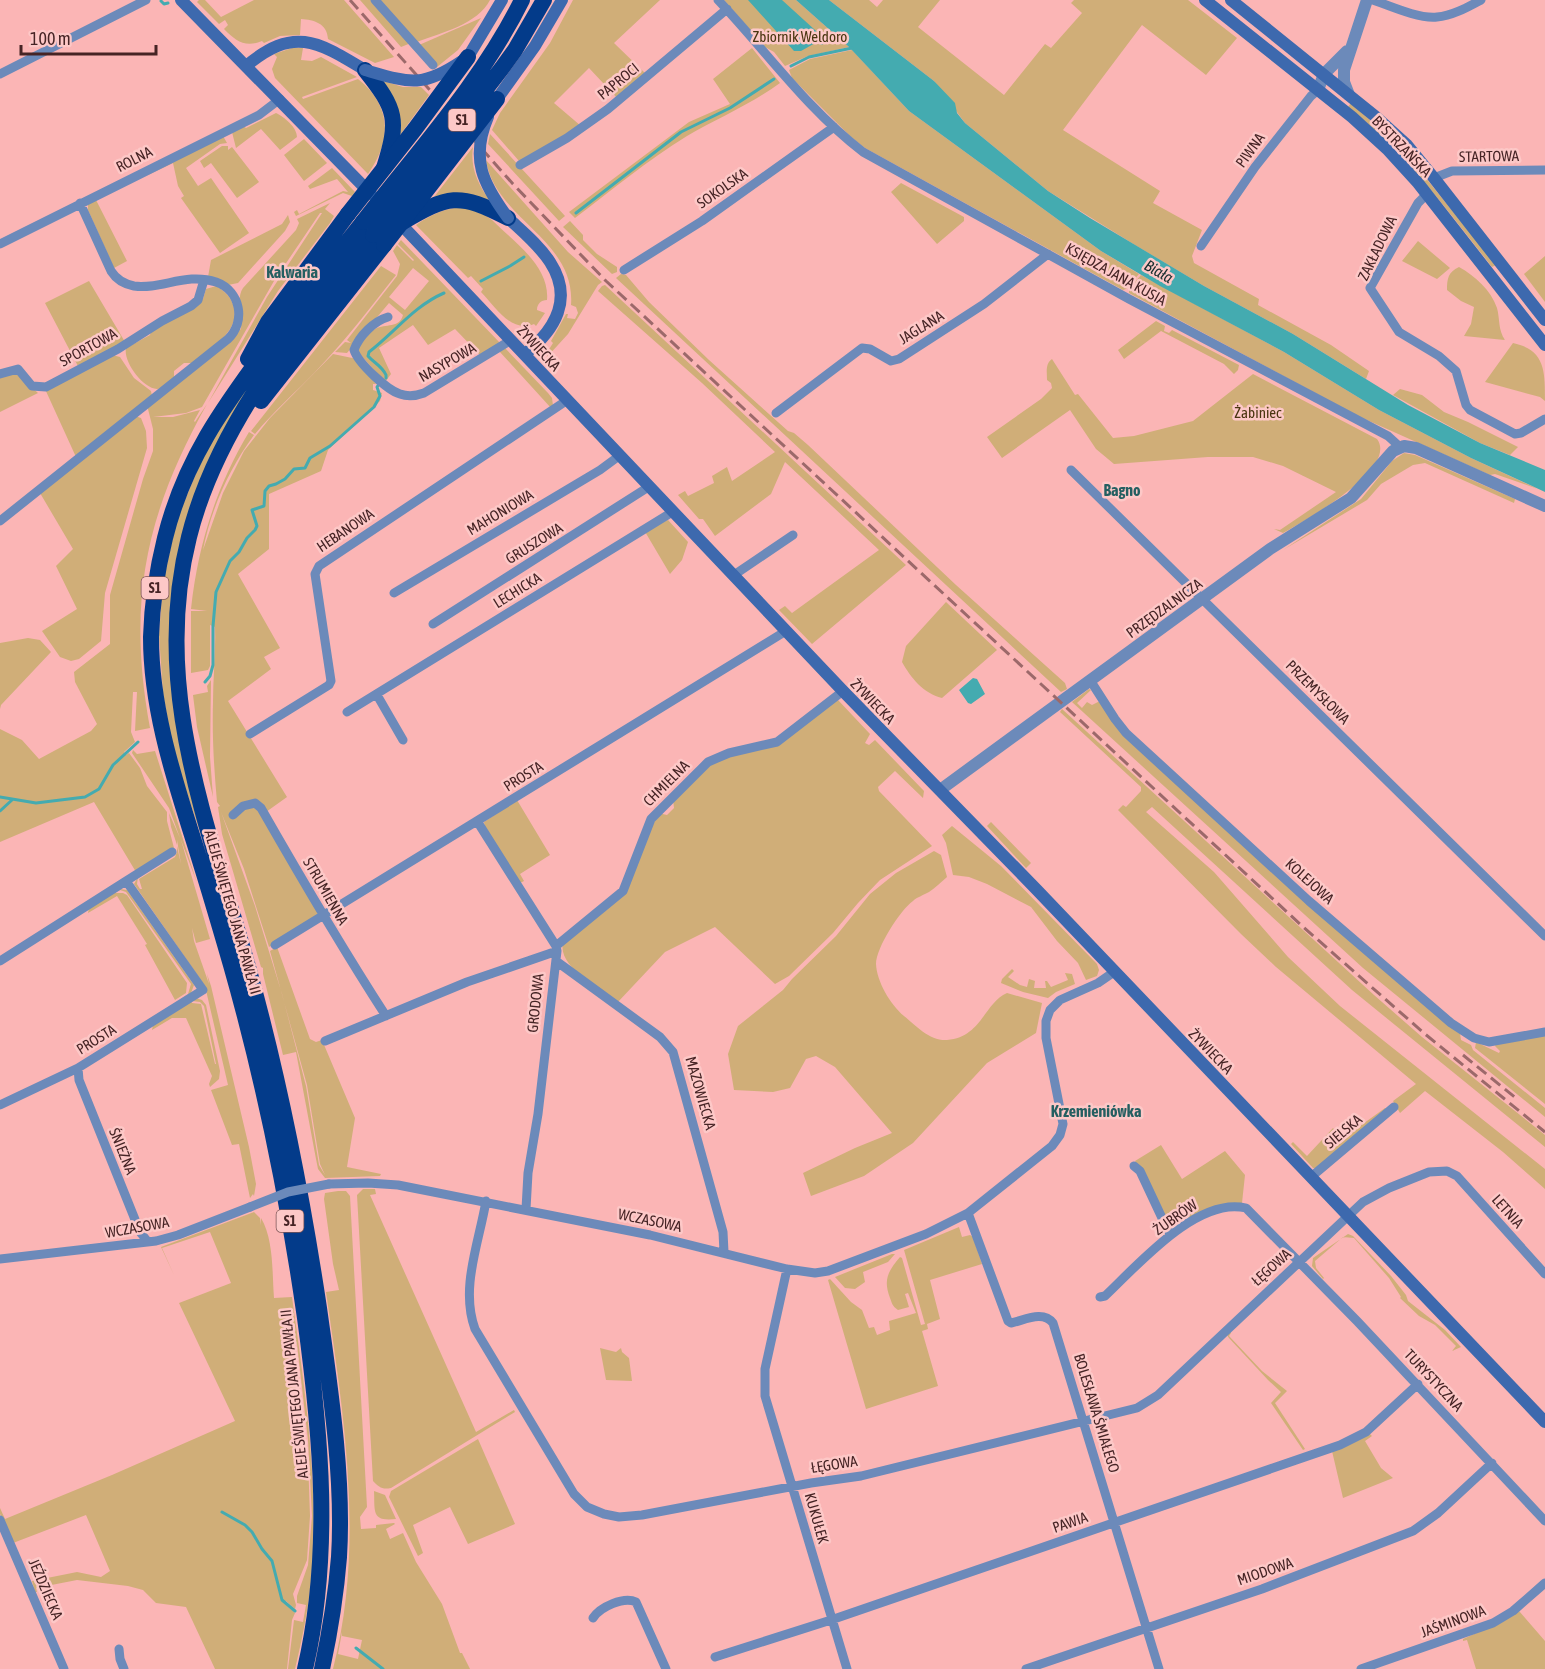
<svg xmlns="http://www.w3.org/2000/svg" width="1545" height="1669" viewBox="0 0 1545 1669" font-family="'Asap Condensed',sans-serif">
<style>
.green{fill:#d0ae78;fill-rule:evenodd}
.water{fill:#44abb0}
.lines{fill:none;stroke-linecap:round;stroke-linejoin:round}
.stream{stroke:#44abb0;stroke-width:3}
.minor{stroke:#6c8aba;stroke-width:9}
.tertiary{stroke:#6c8aba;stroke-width:12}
.secondary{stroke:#3d69ae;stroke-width:12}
.motorway{stroke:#033b8a;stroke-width:16}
.rail{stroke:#9c696a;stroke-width:3;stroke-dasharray:12 6;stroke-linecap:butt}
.minor-bridge{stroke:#6c8aba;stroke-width:9}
.secondary-bridge{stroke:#3d69ae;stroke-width:12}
.motorway-bridge{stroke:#033b8a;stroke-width:16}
.labels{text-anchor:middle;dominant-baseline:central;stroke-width:5;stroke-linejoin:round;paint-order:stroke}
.shield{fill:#fdc8c7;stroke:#7d5556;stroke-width:1.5}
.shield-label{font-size:14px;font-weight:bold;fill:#462425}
.park-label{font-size:15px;fill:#493510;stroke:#fdc8c7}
.street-label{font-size:15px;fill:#462425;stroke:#fdc8c7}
.water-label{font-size:16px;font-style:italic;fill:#162d2e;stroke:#fdc8c7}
.neighbourhood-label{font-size:16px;font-weight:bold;fill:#245f61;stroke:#fdc8c7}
</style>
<rect width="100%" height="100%" fill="#fbb5b5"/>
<path class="green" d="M199,0H205L221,17L254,0H344L394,57L375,63L328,39C327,23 314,20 301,19L300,35L280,36L264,43L262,41C245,48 236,41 224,29L228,25L225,20L219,24L197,2Z
M360,0H371L411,43L401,47Z
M377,0H490C478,24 441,33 417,42Z
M573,0H660L614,43L647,75L618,99L589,68L554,103L581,126L519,161L492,130L500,113L550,43Z
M724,0H796L849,47L808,56L785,66L774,52L765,47Z
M829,0H869L877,7L883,0H940L918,27L1004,95L1045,44L1051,48L1082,13L1071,3L1074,0H1188L1237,38L1206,75L1142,25L1063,130L1160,191L1153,203L1202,230L1192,256L1194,263L1259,299L1258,305L1331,345L1369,371L1366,379L1293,334L1204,286L1135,245L1048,191L965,123L934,81Z
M481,18L458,50L437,67L419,45Z
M292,48H303L301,60L312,61L321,57L357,77L302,97L303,99L358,79C392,106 392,140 368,174L275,78L272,69L277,57L274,54Z
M752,48L780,83C751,104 718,118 687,136C648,160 612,190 575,218L569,212L689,122L730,104L713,79Z
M852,50L909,111L1101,251L1139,274L1126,289L1123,290L865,148L850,136L792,78L789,70L810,59Z
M380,80L403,87H421L429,95L400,135Z
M1351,103L1404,151L1496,265L1492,267C1447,210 1406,153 1348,107Z
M276,113C284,117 297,127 297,137L280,150L261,129L236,148L232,132L243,126L246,128Z
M490,134L565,216L559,221L488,144Z
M223,136L227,143L220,144L186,168L198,186L211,178L249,233L220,253L181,198L184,196L178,186L173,163L146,176Z
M304,139L327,163L304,181L284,155Z
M222,146H228V150L232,147L259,182L237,198L211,163L204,168L200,161Z
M473,147C470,168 478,184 490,201L434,197Z
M486,160L568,252L602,282L598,285L568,334L547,357L548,351L553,343L551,341L566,314H568L567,318L575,319L578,313L576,307L571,305C576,239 495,219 486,160Z
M332,168L355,192L352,196L343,193L296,216L294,212L297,210L299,214L343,191L348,192L337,179L310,189L308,186Z
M901,183L964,217V221L937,244L891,192Z
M95,198L127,261L114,268L88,210V203Z
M330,203L325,209L334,216L330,223L278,291L208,403L267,297L322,213H320L274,281L202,407L186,413L153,417H173L200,410L194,421L195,422L207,404C145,515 127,602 150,728L135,731L137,692H133L131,732L135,742L124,752L126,755L129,753L140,768L147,786L167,812V821L174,848L136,872L94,802L0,842V729L22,740L39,759L91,731L97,724L75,682L74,672L110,644V595L143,479L153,451V429L147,405L241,329C242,316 236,298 243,288L296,230L299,223L297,219Z
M464,207L485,215L492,220C514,242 550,266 547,300C541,300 537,304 537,310L545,313L536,326L534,324C511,334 495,306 481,292L483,289L471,276L468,278L416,225C432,214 445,208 464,207Z
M288,215L290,222L285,231L238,283L228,285L208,277L211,260L282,224Z
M570,221L583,235V240L597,254L617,267V272L612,274L563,227Z
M401,240L501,344L482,357L455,329L428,345L413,325L379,348L391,374L385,382L357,351C360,342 366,334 375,329C386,323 399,329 403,315L389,303L347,353L335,352L345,342L351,343L347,340L397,276L400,264L393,251L397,245L413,261L414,260L398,244ZM413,268L429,281L405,310L389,297Z
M1418,241L1450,268L1437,279L1402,261Z
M1545,256V302L1524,274Z
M381,266L396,275C370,308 345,341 316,371C296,392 274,411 255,434L251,431Z
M1459,267C1475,276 1491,290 1497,308C1500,319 1498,330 1505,340L1464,336L1471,324L1474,307L1461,301L1447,290C1447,279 1448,272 1459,267Z
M621,274L626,275L649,302L709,360L788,431L794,433L808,445L956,585L1065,683L1067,689L1061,692L616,278Z
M1141,275L1284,352L1379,410L1471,458L1538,489L1495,474L1490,475L1358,416L1129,293V289Z
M89,281L125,342L79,368L45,303Z
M605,285L906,565L812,644L779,610L785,606L792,613L879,550L785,462L771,494L715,536L703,519H699L678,495L685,491L688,496L714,483L712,476L727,467L732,481L775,452L702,383L598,291L602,286Z
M216,286C223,290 229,295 232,302C245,330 209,349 192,363H184L174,371V378C169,382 162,389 157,389C142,388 123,361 126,348L150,335L151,331L203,299L206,289Z
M1156,321L1165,326L1164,331L1169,333L1172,330L1239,365L1238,370L1234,374L1224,364L1161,331L1124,359L1118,350Z
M296,323L184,530L173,584L202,834L201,835L182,778L170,733L163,693L159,635L163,582L177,519L212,435Z
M1513,343C1545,350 1545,370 1545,401L1540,397L1485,382Z
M505,348L548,393L552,398L553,406L551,408L499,351Z
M333,354L357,359L376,384H373V390L382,393L380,401L328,450L321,471L269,494V549L238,574L280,648L264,657L271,669L228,701L287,797L266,812L251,805L259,809L320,915L269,947L244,869L221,812L255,906L282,994L306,1086L319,1165L325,1175L320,1164L307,1085L270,951L277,947L310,1039L316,1042L322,1040L355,1118L347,1167L381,1174L380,1176L325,1178L318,1169L316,1159L296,1052L283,1055L263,974V968L261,967L222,834L218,807L220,806L217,802C214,769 212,736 213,702C213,677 216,652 215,627L210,625V666L208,670L191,673V611H207L191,609C198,545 216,487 249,432L254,435C229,469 211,509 203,550L223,493L244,451L270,418Z
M112,355L120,357L134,378L151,391L152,396L76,457L45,389Z
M1052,359L1075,395L1078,394L1113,438L1134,436L1193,421L1253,374L1377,439C1399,469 1304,521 1283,533L1274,529L1280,530L1336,492L1283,466L1253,457H1208L1114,464L1096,449L1070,410L1002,458L987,437L1041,399L1052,388L1051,383L1047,380C1047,372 1045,364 1052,359Z
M15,372L38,393L0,412V376Z
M1400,389L1422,395L1444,412L1468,422L1518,447L1510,455L1480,443L1393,395Z
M135,416L141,418L146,431L147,448L105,593L101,641L79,659L71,661L60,657L42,631L77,609L56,566L73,549L40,493Z
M1404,453L1415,455L1515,499L1514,503L1425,463L1413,465L1381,484L1367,500L1283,550L1361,499L1392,461Z
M668,520L688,542L682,560L670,574L644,530Z
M946,602L997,650L942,698C923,693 911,678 902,662L906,646Z
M28,638L40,640L51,652L1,705L0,709V643Z
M211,680L210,757L213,797L197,727L193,695L208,692L207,686Z
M1089,689L1091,690L1077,703L1082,708L1087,702L1092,705L1100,701L1112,721L1460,1033L1461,1040L1471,1045L1473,1050L1545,1108V1117L1363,968L1072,702Z
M838,700L870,734L865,743L869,745L875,740L924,791L923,798L895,771L878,787L879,791L932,846L880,880L858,903L833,933L789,976L775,984L715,927L665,952L617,1003C601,991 557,966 563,943L620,898L658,813L667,815L674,808L673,799L715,760L771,746L835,701Z
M1062,709L1374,995L1422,1037L1545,1135V1147L1352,990L1152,807L1146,812L1214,872L1288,957L1340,1006L1545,1169V1189L1503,1152L1425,1091L1400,1113L1393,1101L1416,1084L1276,967L1241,934L1118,810L1123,805L1126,807L1141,791V787L1060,712Z
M133,750L137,754L155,751L197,883L181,840L210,939L196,943L192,928L194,941L209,984L207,974L211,986L249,1147L256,1184L254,1196L253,1194L250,1198L239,1144L232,1145L211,1090L228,1085L205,986L134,884L138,877L137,884L140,889H142L139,879L175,857L177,852V846L181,864L177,840V845L171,827L169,813L180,838L169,808L132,753Z
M517,800L550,855L520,874L524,881L520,883L485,829L484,822Z
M991,822L1031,863L1026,868L987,826Z
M952,826L1001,866L1097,964L1099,970L1097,976L1086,980L1078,963L1057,941L1031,907L987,884L969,877L953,875L946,843L942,835Z
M934,851L941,855L947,877C941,882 935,888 929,892C924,895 917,897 913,901C900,910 876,948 876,964C877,982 890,1004 904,1016C916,1026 930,1041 947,1040C982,1037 984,1003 1007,993L1042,1003L1036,1033L987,1063L913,1143L864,1176L811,1196L803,1173L855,1148L892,1133L835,1067L816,1056L806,1059L790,1088L773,1092L734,1090L728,1054L738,1026L783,990L792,979L836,936L870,894L896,873Z
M120,889L127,890L194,985L191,993L176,1002L188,994L191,984L126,892L120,890L115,893H123L127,895L187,983L186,993L175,1000L145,945L147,944L117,896L88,913L89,908Z
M1012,969L1014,971L1008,977L1020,985L1027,987L1029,979L1035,981L1034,988H1046L1045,981H1047L1051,987L1068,980L1065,973L1072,974L1075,984L1056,992L1048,998L1023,992L1001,983L1002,979Z
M196,998L202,1000L206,1005L220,1071L219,1079L210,1087L209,1084L212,1076L186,1018H172L152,1030L153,1025L191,1001L192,1003L201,1004L215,1064H216L204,1006L200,1002L192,1001Z
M1545,1034V1104L1475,1048L1476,1042L1499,1053L1500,1051L1495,1046L1497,1042Z
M1385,1108L1387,1110L1316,1168H1313L1291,1144L1293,1142L1307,1156L1333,1128L1342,1139Z
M1161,1145L1182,1179L1225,1151L1245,1175L1242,1203L1229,1204L1188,1219L1187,1217L1170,1225L1167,1222L1135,1161Z
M363,1189H375L376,1194L370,1195L476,1432L514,1410L515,1412L391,1488C382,1490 379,1487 373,1481L357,1195Z
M338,1191H346L350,1196L367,1507L360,1517L361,1529L376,1528V1525L394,1523L395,1524L386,1529L390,1539L403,1533L416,1562L442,1604L460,1653H462L470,1669H333C365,1544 344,1417 326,1292L339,1290L333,1264L324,1199L325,1193ZM342,1632V1636L362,1640L358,1659L338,1654Z
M254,1212L260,1218L261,1225V1218C274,1240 272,1273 274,1298L292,1297C304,1383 317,1470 313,1556C311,1595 304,1632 295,1669H288L294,1620L303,1622L306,1605L297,1603V1596L308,1565L312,1516L308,1440L297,1344L295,1345L308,1459L310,1516L307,1560L293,1594L296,1605L295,1609L286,1601L284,1603L295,1613L292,1620L287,1669H215L186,1607L156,1603L143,1590L128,1586L77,1580L36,1588L37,1592H35L32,1581L77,1572L101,1577L110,1571L86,1515L13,1543L0,1514V1508L5,1519L112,1475L235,1421L179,1303L231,1283L210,1232L162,1248L174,1275L161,1247Z
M959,1227L962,1237L970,1235L973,1237L982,1264L930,1280L940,1319L927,1324L928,1329L922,1331L938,1386L866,1409L828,1280L830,1279L851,1302L862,1310L869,1328L874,1327L877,1335L890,1330L889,1321L916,1313L908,1293L905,1294L909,1307L898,1310C892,1306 892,1303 890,1298C883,1280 888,1271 900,1257L902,1258L921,1325L925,1324L904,1250Z
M1348,1234L1353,1236L1391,1276L1406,1295L1408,1301L1445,1330L1461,1347L1452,1351L1456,1346L1435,1325L1419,1316L1400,1298L1401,1297L1389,1278L1354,1238L1343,1237L1315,1261L1316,1268L1324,1278L1323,1279L1312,1266L1313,1258Z
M892,1254H895L888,1262L863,1272L865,1282L855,1289L845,1288L835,1277Z
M1230,1331L1231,1333L1229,1336L1262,1371L1287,1391L1275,1403L1305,1449L1303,1450L1271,1403L1281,1392L1268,1380L1229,1338L1227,1335Z
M600,1348L616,1352L621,1348L622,1352L629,1358L632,1381L606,1380Z
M1369,1433L1372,1436L1365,1441L1381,1468L1393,1478L1343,1498L1332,1451Z
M478,1439L515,1524L468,1544L450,1507L413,1525L423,1553L418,1556L389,1497L391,1491Z
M374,1491L385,1495L396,1519C371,1522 375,1511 374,1491Z
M1519,1611L1545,1641V1669H1476L1467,1640L1463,1641V1639L1499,1623Z"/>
<path class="water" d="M748,0H782L826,40L822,45L817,42L801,51H794Z
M796,0H829L934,81L955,103L957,113L965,123L1048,191L1090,218L1204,286L1293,334L1408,405L1480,443L1545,470V492L1471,458L1379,410L1284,352L1160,286L1101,251L909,111L849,47Z
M973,678L977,679L985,694L971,704L968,703L959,690Z"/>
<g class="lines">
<path class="stream" d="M161,1L164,4L168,3
M791,66L809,57L852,48
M576,213L681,132L730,108L774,79
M481,281L510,266L524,257
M386,378V375C382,366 374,363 368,356L369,352C395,332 414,306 444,293
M205,682L210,676L213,665V626L216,592L230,561L239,552L247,538L255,530L257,526L252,510L264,506L265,491L269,486L276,484L285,479L294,469L305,468L310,458L330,446L374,407L380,396L377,387L379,384
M0,797L36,803L85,797L99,789L113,765L138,742
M0,811L12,800
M222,1512L245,1525L252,1532L262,1549L272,1561L282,1600L295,1611
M356,1648L383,1669"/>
<path class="minor" d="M375,0L433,65
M718,0C766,51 807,109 863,152L1129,299L1388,436L1400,447
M1373,0C1390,6 1419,19 1437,17C1452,16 1468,7 1481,0
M0,74L146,0
M520,165L567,138L608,109L727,9
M1434,178L1452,171L1545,170
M1427,194L1418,203L1370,288L1399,332L1439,356L1456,371L1466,405L1470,410L1515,434L1521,433L1545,419
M0,244L259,115L280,99
M1201,246L1255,167L1311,96L1318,90
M624,270L702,221L834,127
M388,317C374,321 359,336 354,350C358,363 387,390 400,394C408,397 416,396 424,393L511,340
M0,374L18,369L32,386L46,387L118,349L162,321L191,306L198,300L204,280
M776,413L862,348L870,349L891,361L899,359L984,304L1048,254
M1071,470L1545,936
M0,521L228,339C246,322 241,291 216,282C186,272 161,290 134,286C124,284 116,279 111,271L80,203
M734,575L793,535
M394,593L600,470L619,456
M433,624L650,486
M1090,680L1115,719L1126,733L1309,901L1451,1023L1474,1038L1489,1042L1545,1032
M377,695L403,740
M347,712L674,511
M250,734L329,685L331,681L315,574L319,566L566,401
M233,815L243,806L255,803L261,808C301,878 342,948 386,1016
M477,821L556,946L557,951L538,1114L528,1173L526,1209
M126,881L172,852
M275,945L786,631
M556,946L623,891L651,819L708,762L729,753L777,742L843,691
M0,961L126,881L203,990L78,1068L0,1105
M556,961L660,1037L673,1052L723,1232L724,1252
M325,1041L467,982L557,951
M78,1068L79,1080L140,1232L148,1242
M1134,1166L1140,1171L1170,1235
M1311,1177L1394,1107
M329,1184L368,1183L398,1185L650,1235L787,1269L815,1273L828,1271L926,1234L968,1213L1052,1146L1060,1135L1063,1124L1046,1038V1021L1050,1010L1060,1000L1098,983L1114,972
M486,1201C479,1243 460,1288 475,1329L574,1494L587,1507L604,1514L619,1517L642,1515L811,1483L861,1476L1137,1408L1158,1395L1363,1202L1389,1188L1429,1172L1447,1171L1457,1176L1545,1274
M968,1213L1008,1321L1011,1323C1025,1320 1043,1310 1053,1323L1159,1669
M0,1259L156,1241L178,1235L250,1207
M787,1269L765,1369V1396L847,1669
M1100,1297L1105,1296C1137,1266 1197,1196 1246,1208L1357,1321L1545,1521
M0,1520L64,1669
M593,1618C600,1607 624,1596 636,1602L666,1669
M119,1649L120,1659L124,1669
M715,1657L831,1620L1340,1445L1366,1432L1418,1384
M1026,1669L1262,1589L1413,1531L1438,1513L1492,1463
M1361,1669L1493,1623L1513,1611L1545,1583"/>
<path class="tertiary" d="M1318,90L1324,74L1347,51
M1349,95L1344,82V70L1367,0
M940,790L1270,549L1351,498L1393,451L1404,446L1416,448L1545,506"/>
<path class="secondary" d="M181,0L371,194
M1205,0L1352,117L1387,149L1418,183L1545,345
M1231,0L1376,117L1407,145L1434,178L1545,320
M468,57L502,0
M246,66C294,26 317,41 365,70
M497,99L535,46L562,0
M508,218C523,232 539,245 550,262C574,299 555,330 525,354
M396,219L843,691L1037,890L1545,1422"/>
<path class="motorway" d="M365,70C397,110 399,120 384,168
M401,223C449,195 458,192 508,218
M248,359L268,322L348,214
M261,401L384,245
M305,1669C332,1553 321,1435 305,1318C288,1199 264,1081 231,965C218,920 205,876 191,832C171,769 151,704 151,637C152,604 157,570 165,538C184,461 223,407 270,344C300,303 331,262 363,222
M322,1669C330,1632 336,1595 339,1557C344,1477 330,1387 319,1308C302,1195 280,1083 250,974C210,828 150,691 189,537C218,421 300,327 373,235"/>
<path class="rail" d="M350,0L513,184L606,281L1301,925L1425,1034L1545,1132
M1463,1055L1517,1099"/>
<path class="minor-bridge" d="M250,1207L288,1192L329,1184"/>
<path class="secondary-bridge" d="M365,70C410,83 422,88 462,61
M488,117C470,159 483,184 508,218"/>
<path class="motorway-bridge" d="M348,214L415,129L468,57
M363,222C418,151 482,81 522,0
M373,235L502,68L515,50L544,0
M384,245L497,99"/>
</g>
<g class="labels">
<g class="shield">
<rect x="448.5" y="109" width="27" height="22" rx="4.5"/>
<rect x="141.5" y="577" width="27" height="22" rx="4.5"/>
<rect x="276.5" y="1210" width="27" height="22" rx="4.5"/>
</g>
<g class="shield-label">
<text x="462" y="120">S1</text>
<text x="155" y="588">S1</text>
<text x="290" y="1221">S1</text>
</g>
<g class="park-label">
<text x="800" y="36">Zbiornik Weldoro</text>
<text x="1258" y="412">Żabiniec</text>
</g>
<g class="street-label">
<text transform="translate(618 81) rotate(-39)">PAPROCI</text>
<text transform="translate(1402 146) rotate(46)">BYSTRZAŃSKA</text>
<text transform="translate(1250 150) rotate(-54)">PIWNA</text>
<text transform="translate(1489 156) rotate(-1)">STARTOWA</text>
<text transform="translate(134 159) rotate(-27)">ROLNA</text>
<text transform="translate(722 188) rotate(-35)">SOKOLSKA</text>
<text transform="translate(1377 248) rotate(-64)">ZAKŁADOWA</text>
<text transform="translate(1116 274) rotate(29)">KSIĘDZA JANA KUSIA</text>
<text transform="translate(921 327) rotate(-32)">JAGLANA</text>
<text transform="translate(88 347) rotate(-29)">SPORTOWA</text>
<text transform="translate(539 348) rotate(47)">ŻYWIECKA</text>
<text transform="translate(447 362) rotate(-30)">NASYPOWA</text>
<text transform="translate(500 512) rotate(-31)">MAHONIOWA</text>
<text transform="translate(345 530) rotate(-34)">HEBANOWA</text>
<text transform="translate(534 543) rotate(-32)">GRUSZOWA</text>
<text transform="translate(517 590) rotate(-32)">LECHICKA</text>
<text transform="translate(1164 608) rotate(-36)">PRZĘDZALNICZA</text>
<text transform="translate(1318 692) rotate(45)">PRZEMYSŁOWA</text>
<text transform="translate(873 701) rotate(46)">ŻYWIECKA</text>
<text transform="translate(523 776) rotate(-32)">PROSTA</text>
<text transform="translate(666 783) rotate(-45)">CHMIELNA</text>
<text transform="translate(1310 881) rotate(42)">KOLEJOWA</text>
<text transform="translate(326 891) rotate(60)">STRUMIENNA</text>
<text transform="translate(233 912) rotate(74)">ALEJE ŚWIĘTEGO JANA PAWŁA II</text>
<text transform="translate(535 1003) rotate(-84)">GRODOWA</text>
<text transform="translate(96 1039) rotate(-32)">PROSTA</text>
<text transform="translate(1211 1051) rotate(46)">ŻYWIECKA</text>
<text transform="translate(701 1093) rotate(74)">MAZOWIECKA</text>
<text transform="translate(1343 1131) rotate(-40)">SIELSKA</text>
<text transform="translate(123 1151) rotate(68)">ŚNIEŻNA</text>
<text transform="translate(1508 1211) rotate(48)">LETNIA</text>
<text transform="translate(1175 1217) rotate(-35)">ŻUBRÓW</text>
<text transform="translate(650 1220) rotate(12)">WCZASOWA</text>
<text transform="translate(137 1227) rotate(-10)">WCZASOWA</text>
<text transform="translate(1271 1267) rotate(-42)">ŁĘGOWA</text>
<text transform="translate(1434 1380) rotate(47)">TURYSTYCZNA</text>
<text transform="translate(294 1394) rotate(-96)">ALEJE ŚWIĘTEGO JANA PAWŁA II</text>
<text transform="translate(1097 1413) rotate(73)">BOLESŁAWA ŚMIAŁEGO</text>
<text transform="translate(834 1464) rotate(-9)">ŁĘGOWA</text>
<text transform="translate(817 1518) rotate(74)">KUKUŁEK</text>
<text transform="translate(1070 1522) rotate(-19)">PAWIA</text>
<text transform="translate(1265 1571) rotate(-19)">MIODOWA</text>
<text transform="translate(46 1589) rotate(67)">JEŹDZIECKA</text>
<text transform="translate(1453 1621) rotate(-20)">JAŚMINOWA</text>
</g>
<g class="water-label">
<text transform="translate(1159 271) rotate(30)">Biała</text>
</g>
<g class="neighbourhood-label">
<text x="292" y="272">Kalwaria</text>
<text x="1122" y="490">Bagno</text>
<text x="1096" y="1111">Krzemieniówka</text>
</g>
</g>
<path d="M21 45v9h135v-9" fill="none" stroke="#462425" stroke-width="3"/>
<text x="30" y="45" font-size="18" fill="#462425" stroke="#fdc8c7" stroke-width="4.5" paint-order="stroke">100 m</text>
</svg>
